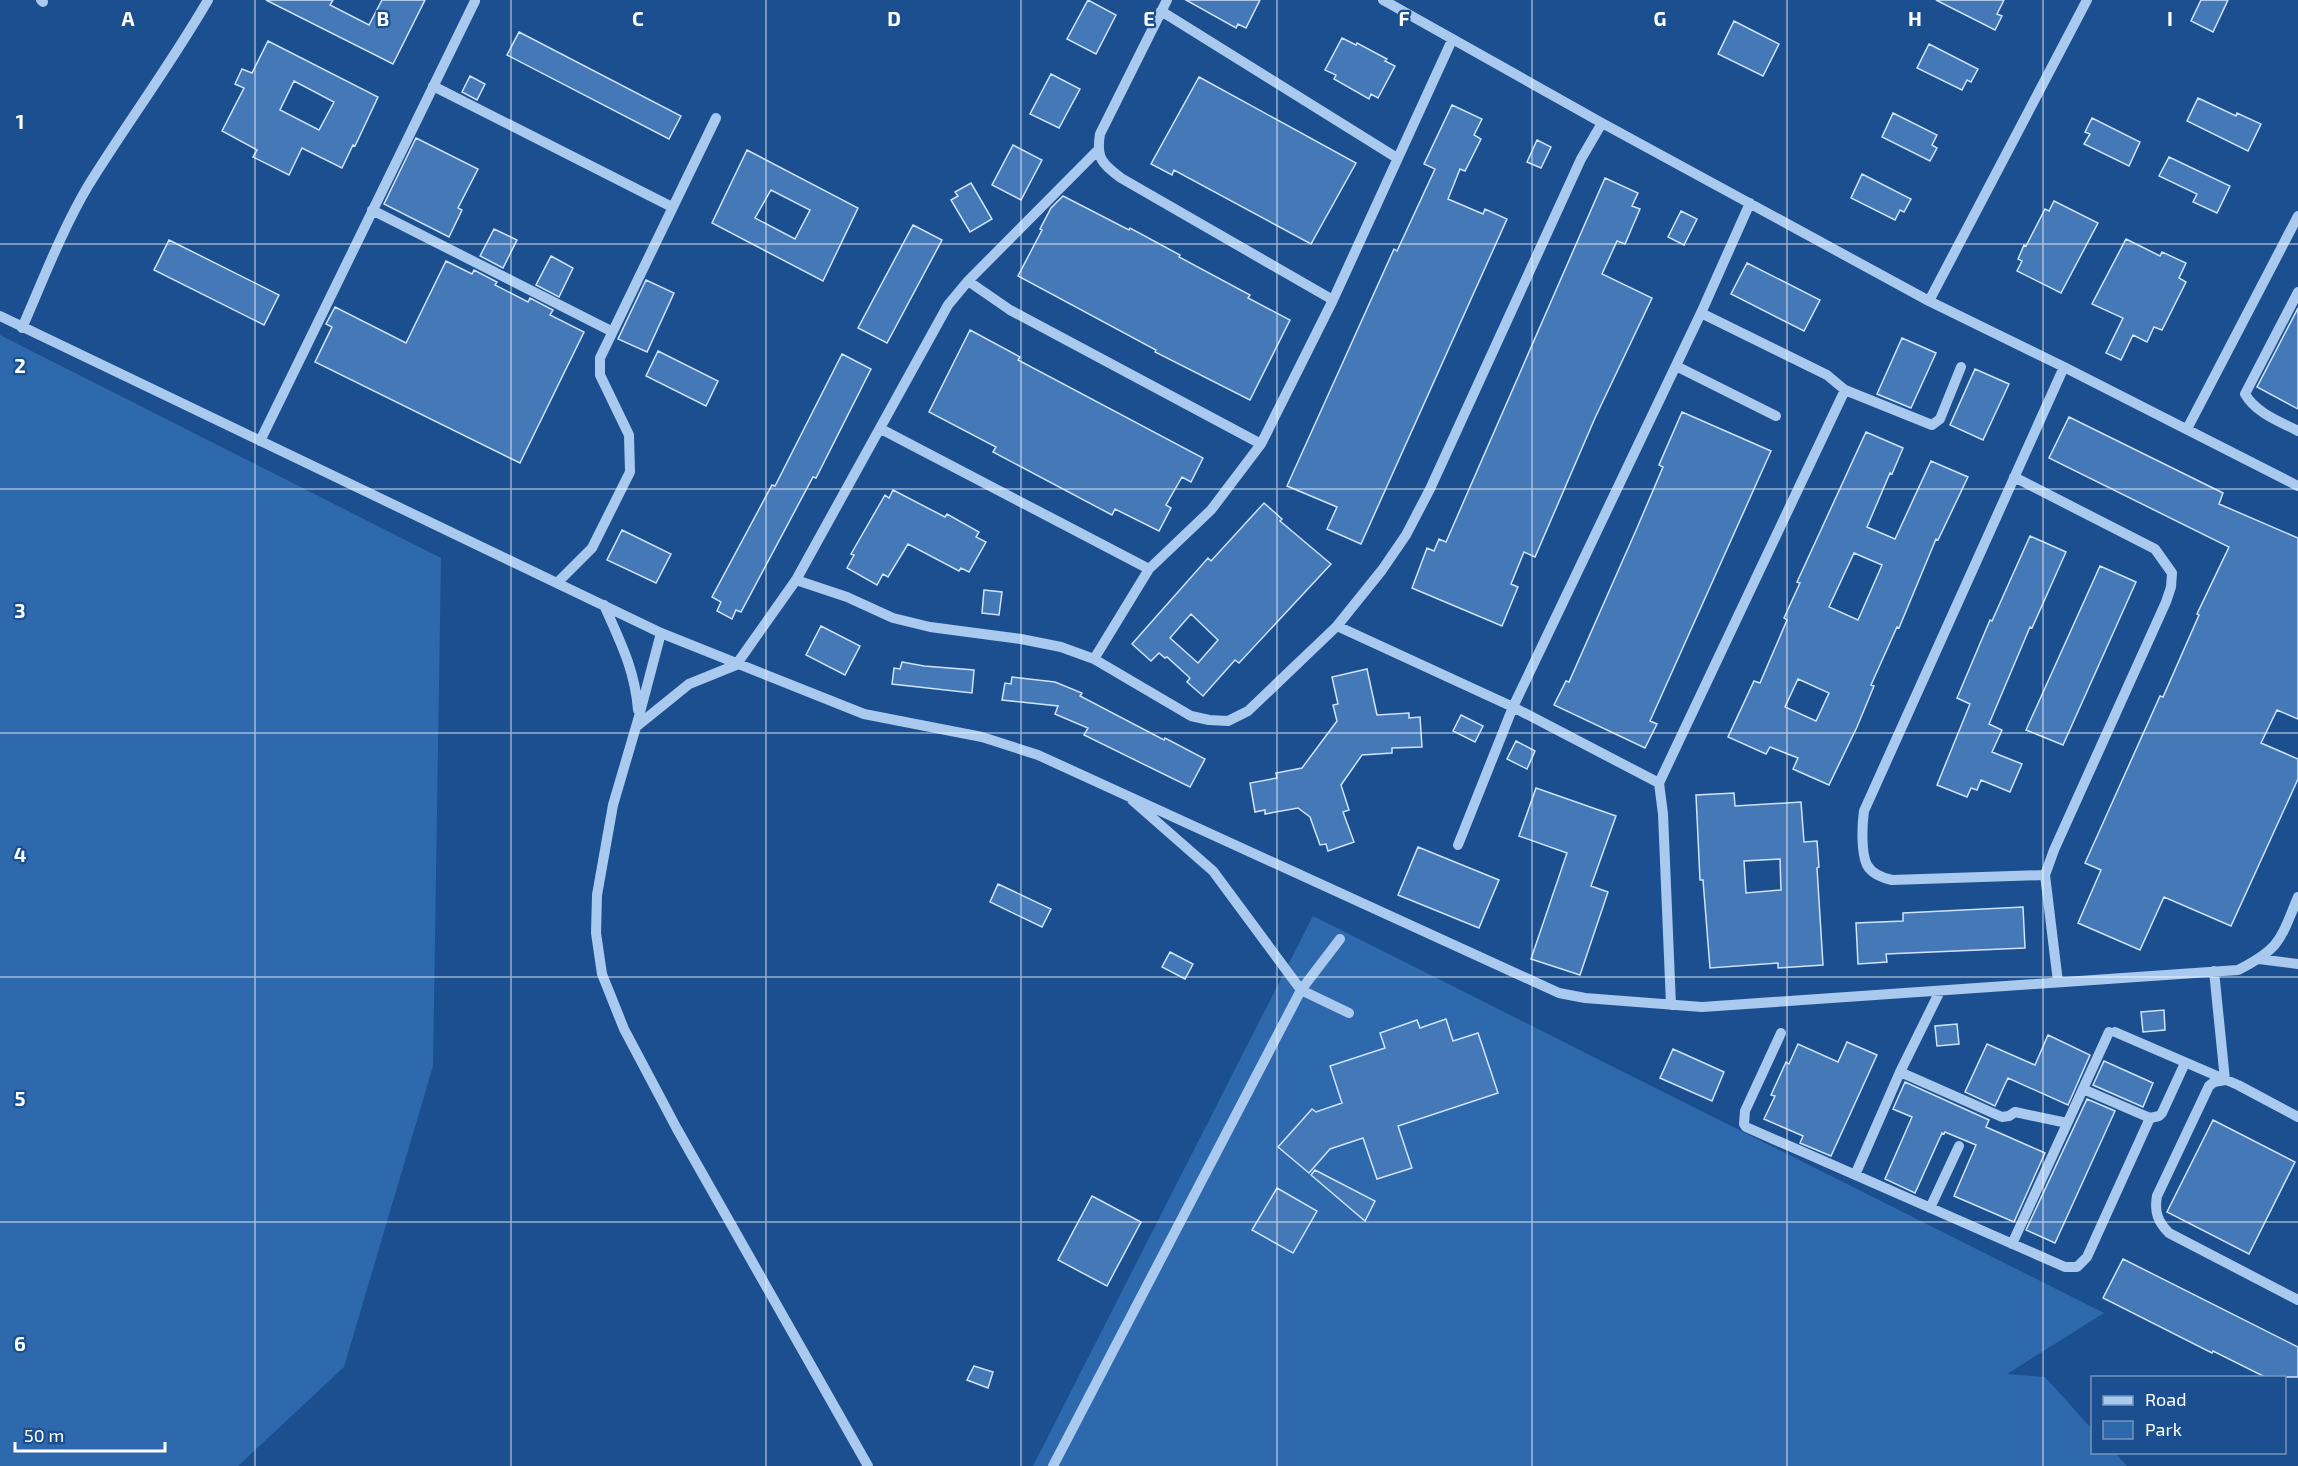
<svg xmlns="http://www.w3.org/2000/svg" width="2298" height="1466" viewBox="0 0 2298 1466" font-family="'Exo 2',sans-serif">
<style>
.green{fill:#2e69ad}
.building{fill:#4478b7;stroke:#cfe3fa;stroke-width:1.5;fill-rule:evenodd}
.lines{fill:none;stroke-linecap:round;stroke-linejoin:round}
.minor{stroke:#a9c9ee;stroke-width:10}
.grid{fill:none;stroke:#fff;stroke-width:1.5;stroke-opacity:0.55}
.grid-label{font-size:20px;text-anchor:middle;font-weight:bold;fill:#fff;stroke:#1b4f8f;stroke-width:4.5;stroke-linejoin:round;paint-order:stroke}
</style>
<rect width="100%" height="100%" fill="#1b4f8f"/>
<path class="green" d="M0,335L441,558L433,1066L344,1367L238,1466H0Z
M1313,916L2104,1313L2007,1374L2045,1377L2092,1429V1452L2115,1453L2127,1466H1033Z"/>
<path class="building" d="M266,0H333L330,5L369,25L382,0H425L393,64Z
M1088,0L1116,15L1096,54L1067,39Z
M1186,0H1260L1246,28L1238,24L1236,28Z
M1936,0H2004L1997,14L2002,16L1995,30Z
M2201,0H2228L2213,32L2191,21Z
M1734,21L1779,44L1763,76L1718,54Z
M519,32L681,116L669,139L507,55Z
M1342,38L1356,45L1357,43L1387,59L1385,61L1395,66L1378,98L1371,94L1369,99L1334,79L1336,75L1325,70Z
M268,41L378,97L355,146L353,145L342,168L302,148L289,175L253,157L257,150L222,131L244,88L235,84L242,69L252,73ZM294,81L334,102L319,130L280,110Z
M1929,44L1978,69L1971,82L1967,80L1962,90L1917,68Z
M1051,74L1080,89L1059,128L1030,114Z
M470,76L485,84L477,100L462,92Z
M1199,77L1356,163L1311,244L1174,170L1172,175L1151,164Z
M2198,98L2236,116L2237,113L2261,124L2248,151L2187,121Z
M1452,105L1482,119L1474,135L1481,139L1465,171L1460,169L1448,199L1483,214L1485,209L1507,219L1361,544L1327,529L1337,507L1287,486L1394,249L1397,251L1435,169L1424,164Z
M1893,113L1937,135L1932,145L1937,148L1930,161L1882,137Z
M2092,118L2140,142L2129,166L2084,144L2090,134L2085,132Z
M416,138L478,169L458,208L462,210L449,237L384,204Z
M1537,140L1551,147L1541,168L1527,162Z
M1013,145L1042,160L1021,200L992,185Z
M747,150L858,208L823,281L712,223ZM771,190L810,210L795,239L755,218Z
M2169,157L2230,186L2217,213L2193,202L2197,194L2159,176Z
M1862,174L1911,199L1904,212L1900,210L1895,220L1851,198Z
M1605,178L1638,193L1632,206L1640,209L1625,244L1617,241L1602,274L1652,298L1595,418L1535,557L1524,552L1511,584L1518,587L1502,626L1412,588L1427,548L1434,551L1439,539L1446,542Z
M971,183L992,219L970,232L951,200L958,196L955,192Z
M1063,196L1129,230L1130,228L1180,255L1179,257L1250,295L1248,298L1290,320L1250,400L1155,352L1156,350L1018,276L1042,230L1040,229L1051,208Z
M2054,201L2098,223L2061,293L2017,271L2022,261L2018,259L2024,245L2026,246L2045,209L2049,211Z
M1681,211L1697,219L1684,245L1668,237Z
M913,225L942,240L887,343L858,328Z
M494,229L517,240L503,268L480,256Z
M2126,239L2160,256L2162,252L2186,263L2179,278L2186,282L2162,330L2154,327L2147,342L2133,335L2121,360L2106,353L2123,318L2092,304Z
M169,240L279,295L264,325L154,270Z
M551,256L573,268L559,297L536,285Z
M446,261L472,274L474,270L497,282L495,285L528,302L530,298L553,310L550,315L584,332L520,463L315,362L332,327L326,324L335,307L406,343Z
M1747,263L1820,300L1804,331L1731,294Z
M646,280L674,293L647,352L618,339Z
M2298,308V409L2257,387Z
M970,330L1020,357L1018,360L1203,458L1191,482L1182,477L1166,505L1171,508L1159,531L1115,509L1112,515L993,452L996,447L929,412Z
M1902,338L1936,353L1911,408L1877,394Z
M658,351L718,381L706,406L646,376Z
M842,354L871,369L816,478L813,477L741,612L736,610L732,619L717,611L721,602L712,597L772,485L775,486Z
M1975,369L2009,384L1983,440L1950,425Z
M1682,412L1771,451L1650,721L1657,724L1645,748L1554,705L1566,681L1569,682L1637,528L1663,467L1659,465Z
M2069,417L2223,493L2219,504L2298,538V719L2277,710L2261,743L2298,759V779L2231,926L2164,897L2140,950L2078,923L2101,870L2085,863L2160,696L2163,697L2199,615L2197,614L2229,547L2049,458Z
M1866,432L1903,448L1892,474L1890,473L1867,527L1895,539L1931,461L1968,477L1938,540L1936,539L1899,628L1897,627L1871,685L1874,686L1857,727L1829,785L1793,769L1798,758L1770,747L1766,754L1728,737L1754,681L1760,683L1787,620L1784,618L1800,583L1797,582ZM1854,553L1882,565L1858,620L1829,607ZM1798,679L1829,693L1816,721L1785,707Z
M893,490L945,517L947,514L979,532L976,537L986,542L969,572L961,568L959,571L908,544L888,577L883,574L877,585L847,568L854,555L851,554L885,495L889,498Z
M1264,503L1282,519L1280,521L1331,564L1239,663L1235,660L1203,696L1187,682L1190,678L1167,657L1165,658L1159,653L1151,661L1132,644L1208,558L1211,561ZM1191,614L1218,640L1198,663L1170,638Z
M622,530L671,554L656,583L607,560Z
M2030,536L2066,552L2032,628L2030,627L1989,724L2002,730L1992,752L2022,764L2010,792L1981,780L1977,790L1971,788L1967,797L1937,785L1970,704L1957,698L1990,620L1992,621Z
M2100,566L2136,582L2063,745L2026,730Z
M984,590L1002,592L999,615L982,613Z
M821,626L860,646L845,675L806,655Z
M902,662L924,666L974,670L972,693L892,684L894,668L900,669Z
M1367,669L1377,715L1409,713V718L1420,717L1422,747L1392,748V753L1362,755L1341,785L1349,810L1343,812L1354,842L1328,851L1326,844L1320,845L1310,817L1298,808L1265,814V810L1255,812L1250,783L1277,778L1276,773L1302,768L1337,721L1333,705L1338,704L1332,677Z
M1012,677L1055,682L1082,693L1080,696L1164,740L1165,738L1205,759L1190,787L1084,735L1088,728L1055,714L1058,706L1002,700L1005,683L1011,684Z
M1461,715L1483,726L1475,742L1453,731Z
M1516,741L1535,751L1527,769L1507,759Z
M1536,788L1616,816L1591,886L1608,892L1580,975L1531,959L1567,853L1519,836Z
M1734,793L1735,806L1801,802L1804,842L1817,841L1819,867L1817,868L1823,965L1778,968V963L1710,968L1703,880H1700L1696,795ZM1780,859L1781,890L1746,893L1744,861Z
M1418,847L1499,880L1479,928L1398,895Z
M998,884L1051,909L1042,927L990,902Z
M2023,907L2025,948L1886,954L1887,962L1858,964L1856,923L1903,921V913Z
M1170,952L1193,964L1185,979L1162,967Z
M2164,1010L2165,1030L2143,1032L2141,1012Z
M1446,1019L1453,1041L1478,1033L1498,1093L1398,1126L1412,1168L1377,1179L1363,1138L1330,1149L1309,1173L1278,1147L1312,1109L1316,1112L1342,1103L1330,1066L1385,1048L1380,1033L1417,1020L1420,1028Z
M1957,1024L1959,1044L1937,1046L1935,1026Z
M2048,1035L2090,1055L2068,1105L2008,1078L1995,1106L1965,1092L1987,1044L2035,1065Z
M1847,1042L1877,1055L1831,1156L1800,1143L1803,1136L1764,1119L1775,1096L1771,1095L1786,1062L1789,1064L1798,1044L1838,1062Z
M1673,1049L1724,1072L1712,1101L1660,1078Z
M2104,1061L2153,1083L2143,1107L2093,1085Z
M1905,1082L1989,1120L1986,1127L2045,1153L2014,1222L1954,1196L1976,1145L1945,1132L1944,1134L1942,1133L1915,1193L1885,1179L1912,1117L1893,1109Z
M2087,1099L2115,1111L2055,1243L2026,1230Z
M2213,1120L2295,1162L2249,1254L2167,1212Z
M1315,1170L1375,1201L1365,1221L1311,1175Z
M1277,1188L1317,1211L1293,1253L1252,1230Z
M1092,1196L1141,1222L1107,1286L1058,1260Z
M2123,1259L2298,1347V1377H2265L2213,1351L2212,1353L2103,1298Z
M974,1366L993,1372L988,1388L967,1380Z"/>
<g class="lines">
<path class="minor" d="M41,0L43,2
M1167,0L1100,134C1096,158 1102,164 1121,178L1333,300
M1383,0L1602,123L1929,301L2064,367L2298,486
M1161,11L1397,158
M433,86L672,207
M372,210L611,331
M968,281L1010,310L1261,444
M2298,292L2245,394C2256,413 2279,421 2298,431
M1929,301L2087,0
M0,316L661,633L864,714L982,737L1038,755L1559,993L1585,998L1702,1007L2238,970C2281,948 2280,940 2298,897
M22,328C43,280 62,230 88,186C127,123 171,64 208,0
M1676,366L1776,416
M1845,390L1932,425L1940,419L1961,367
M881,429L1149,569
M2187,429L2298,216
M260,441L475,1
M2014,477L2155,549L2172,573L2171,587L2166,602L2054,850L2045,875L2058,982
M796,580L847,597L893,618L930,627L1021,639L1061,647L1094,659L1191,716L1209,720L1228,721L1248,711L1337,626L1382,570L1406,535L1430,489L1581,159L1602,123
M557,583L592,548L630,472L629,435L600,375V358L716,118
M604,605C620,641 635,670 638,710
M1337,626L1513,707L1659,783
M661,633L638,720L613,805L597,895L596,933L602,974L624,1029L677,1129L868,1466
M1094,659L1149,569L1211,510L1261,444L1333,300L1452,40
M637,726L689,684L736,665L796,580L948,305L968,281L1097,151
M1132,800L1213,871L1301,990L1349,1013
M1458,845L1513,707L1701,313L1750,203
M2045,875L1892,880C1883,878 1872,874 1867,865C1861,853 1862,825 1864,811L2064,367
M2259,959L2298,964
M2214,971L2225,1080
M1671,1005L1663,814L1659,783L1845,390L1827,375L1701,313
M2115,1032L2238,1085L2298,1117
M1781,1033L1745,1111L1744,1124L1746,1127L2065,1267H2077L2087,1257L2150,1118
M1900,1072L2002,1117L2009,1116L2015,1112L2067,1123
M2225,1080L2214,1082L2209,1086L2157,1196C2154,1212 2158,1222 2169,1233L2298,1300
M2083,1089L2150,1118L2159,1116L2162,1113L2185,1063
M1855,1175L1900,1072L1940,991
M1930,1208L1959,1146
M2012,1244L2109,1032
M1053,1466L1301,990L1340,939"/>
</g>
<path class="grid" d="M255,0V1466M511,0V1466M766,0V1466M1021,0V1466M1277,0V1466M1532,0V1466M1787,0V1466M2043,0V1466M0,244H2298M0,489H2298M0,733H2298M0,977H2298M0,1222H2298"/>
<g class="grid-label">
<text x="128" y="26">A</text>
<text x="383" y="26">B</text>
<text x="638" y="26">C</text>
<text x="894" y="26">D</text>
<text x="1149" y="26">E</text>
<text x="1404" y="26">F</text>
<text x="1660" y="26">G</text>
<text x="1915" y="26">H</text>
<text x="2170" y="26">I</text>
<text x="20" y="129">1</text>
<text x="20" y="373">2</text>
<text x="20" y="618">3</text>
<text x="20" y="862">4</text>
<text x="20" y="1106">5</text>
<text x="20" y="1351">6</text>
</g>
<rect x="2091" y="1376" width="195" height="78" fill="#1b4f8f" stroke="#7695bc" stroke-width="1.5"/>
<rect x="2103" y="1396" width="30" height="9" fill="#a9c9ee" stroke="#7695bc" stroke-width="1.5"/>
<text x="2145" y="1406" font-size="18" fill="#ffffff">Road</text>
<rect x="2103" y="1421" width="30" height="18" fill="#2e69ad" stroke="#7695bc" stroke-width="1.5"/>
<text x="2145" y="1436" font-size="18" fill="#ffffff">Park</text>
<path d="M15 1442v9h150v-9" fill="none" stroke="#ffffff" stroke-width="3"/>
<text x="24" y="1442" font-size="18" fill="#ffffff" stroke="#1b4f8f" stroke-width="4.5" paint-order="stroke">50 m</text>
</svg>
